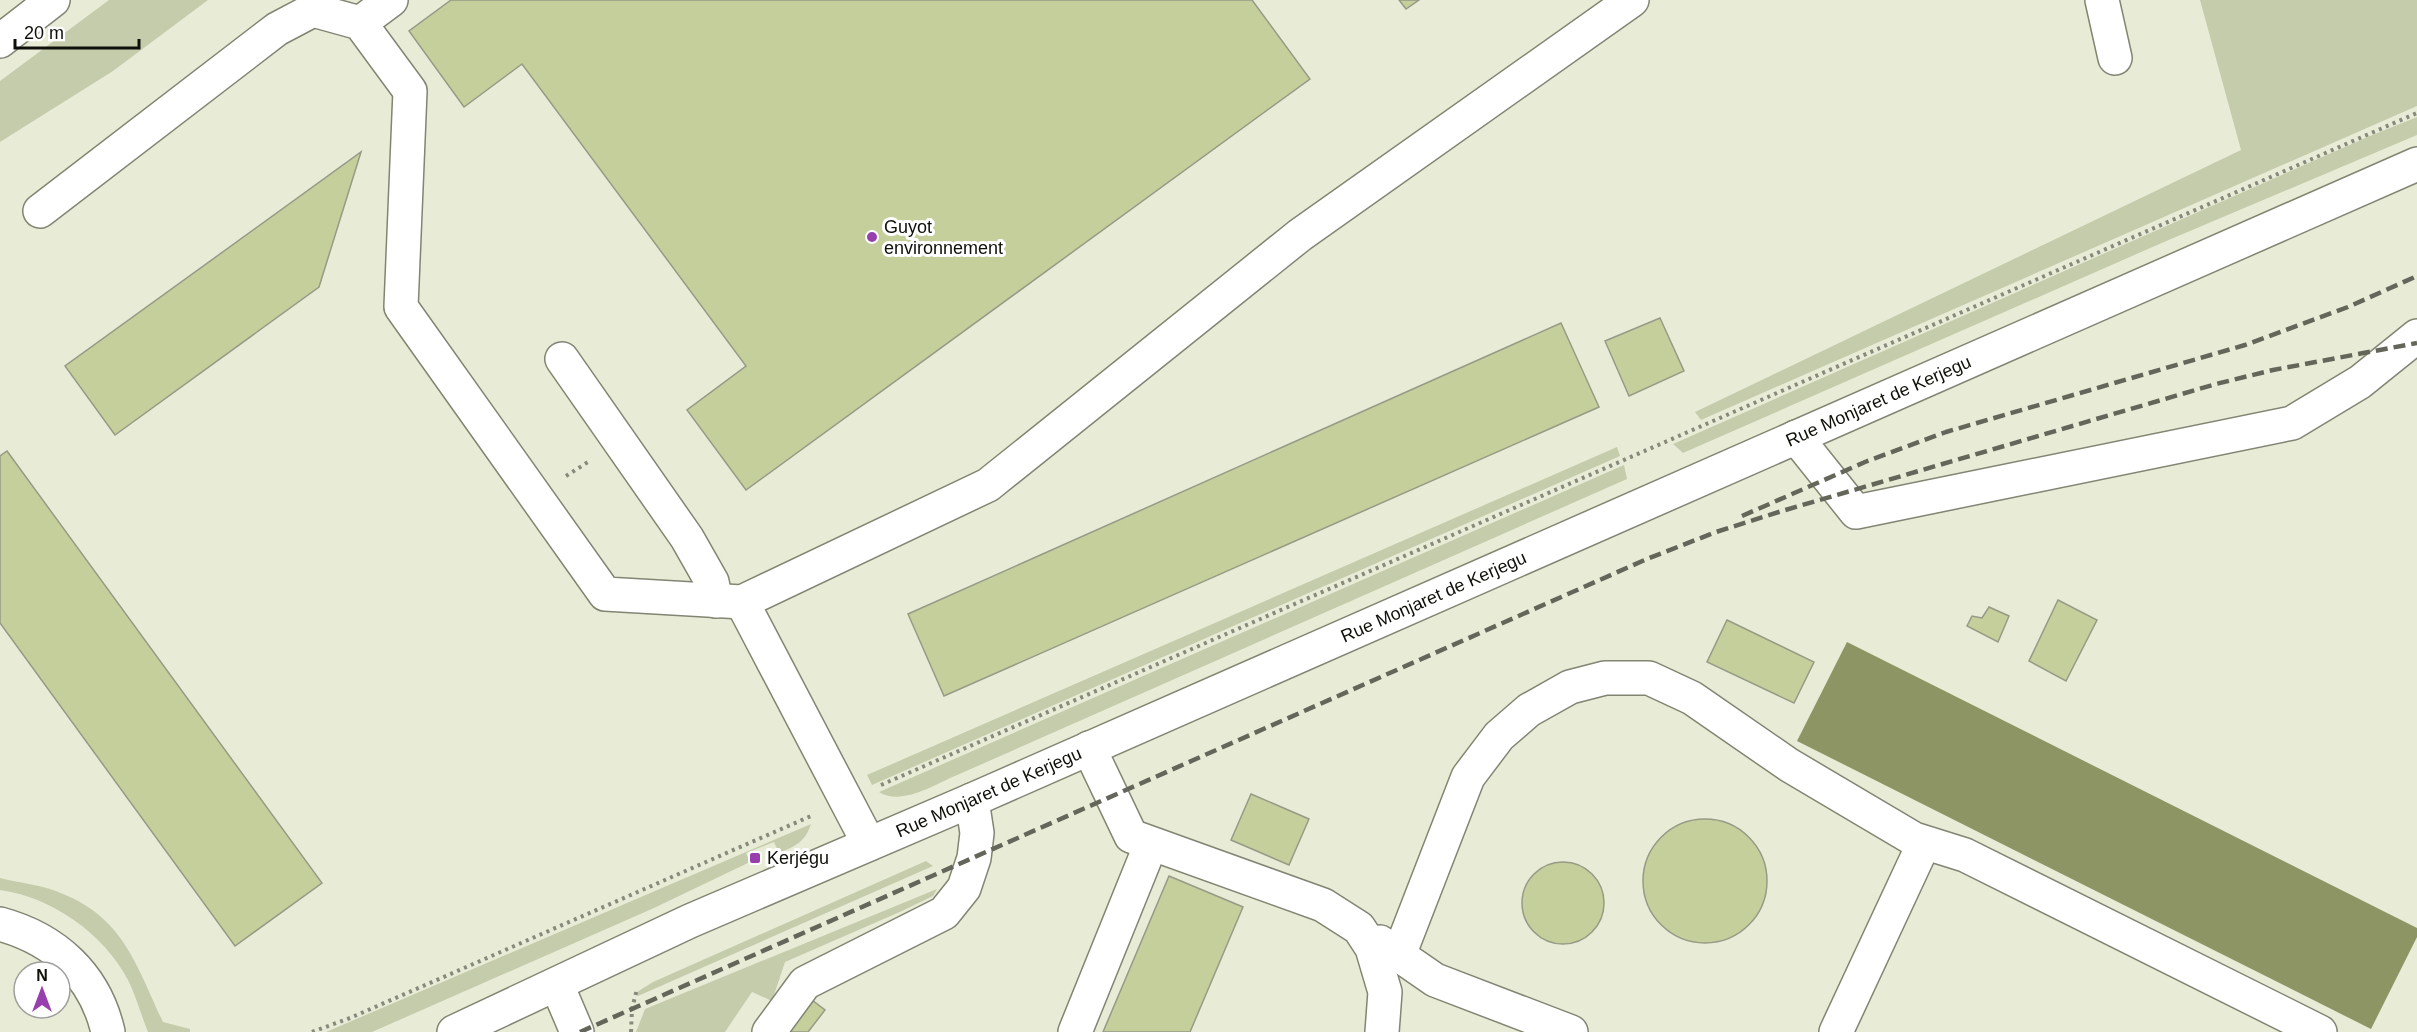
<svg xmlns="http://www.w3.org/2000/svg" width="2417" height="1032" viewBox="0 0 2417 1032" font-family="Helvetica,sans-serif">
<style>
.green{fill:#c5ccab}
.water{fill:#8d9564}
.building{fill:#c5cf9b;stroke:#969a86;stroke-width:1.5}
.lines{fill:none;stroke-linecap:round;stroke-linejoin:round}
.minor-casing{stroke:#818572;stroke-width:36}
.highway-casing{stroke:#818572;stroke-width:36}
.path{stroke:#87897b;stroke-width:4;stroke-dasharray:3 4.5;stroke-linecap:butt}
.minor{stroke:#fff;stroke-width:33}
.highway{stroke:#fff;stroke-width:33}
.rail{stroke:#646659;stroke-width:4.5;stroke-dasharray:12 6;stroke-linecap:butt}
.poi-dot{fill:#973fac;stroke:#fff;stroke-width:2}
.labels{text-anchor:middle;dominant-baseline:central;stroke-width:6;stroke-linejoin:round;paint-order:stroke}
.poi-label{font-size:18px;fill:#0f1009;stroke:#fff;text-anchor:start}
.street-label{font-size:18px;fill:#0f1009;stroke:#fff}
</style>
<rect width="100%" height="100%" fill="#e8ecd7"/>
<path class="green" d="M109,0H208L113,71L0,142V81Z
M2200,0H2417V106L1701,420L1695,412L2241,150Z
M2417,117V135L2164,242L1683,453L1673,444L2370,136Z
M1617,447L1620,456L872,785L867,775Z
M1624,465L1627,479L955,776C934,785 901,806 879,792Z
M811,824C805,842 796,846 779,853L774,842L746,853L750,862L654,908L372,1032H326Z
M926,861L933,866L638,996L637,992L653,982Z
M0,878C16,882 34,884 50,889C122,913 134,960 163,1022L190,1029V1032H148C141,1015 136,996 128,980C104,934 52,897 0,890Z
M937,889L933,896L902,911L785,962L772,1001L752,992L725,1032H636L645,1009Z"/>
<path class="water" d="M1847,642L2417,928V937L2371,1029L1797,741Z"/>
<path class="building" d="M451,0H1252L1310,79L746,490L687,410L746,366L522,64L464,107L409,31Z
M1399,0H1419L1406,9Z
M361,152L319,287L115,435L65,366Z
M1660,318L1684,371L1629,396L1605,341Z
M1561,323L1599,407L944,696L908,614Z
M7,451L322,883L235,946L0,623V456Z
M2058,600L2097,620L2066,681L2029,661Z
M1989,607L2009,616L1998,642L1967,626L1972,616L1982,618Z
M1727,620L1814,662L1794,703L1707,662Z
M1251,794L1309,819L1289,865L1231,840Z
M1643 881a62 62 0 1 1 124 0a62 62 0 1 1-124 0Z
M1522 903a41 41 0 1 1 82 0a41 41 0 1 1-82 0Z
M1169,876L1243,907L1190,1032H1103Z
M808,997L825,1010L808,1032H781Z"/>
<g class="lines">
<defs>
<g id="minor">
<path d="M2102,0L2115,58"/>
<path d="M360,23L391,0"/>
<path d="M40,211L277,29L313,10L360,23L410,91L401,307L605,594L742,602L988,485L1300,235L1632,0"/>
<path d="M562,359L687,538L712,582L716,601"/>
<path d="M1796,437L1856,512L2292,423L2360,382L2417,336"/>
<path d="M742,602L869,844"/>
<path d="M1089,748L1131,836L1323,905L1359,928L1372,948L1385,992L1382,1032"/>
<path d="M0,924C55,939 95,975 108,1032"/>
<path d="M1380,942L1435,980L1571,1032"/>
<path d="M1399,955L1468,777L1499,736L1529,710L1570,687L1605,678H1649L1692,698L1789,765L1914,839L1965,855L2320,1032"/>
<path d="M557,985L577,1032"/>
<path id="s1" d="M454,1032L690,921L972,800L2417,164"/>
<path d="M769,1032L805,983L944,913L964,888L974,858L977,833L972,800"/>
<path d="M1075,1032L1151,844"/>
<path d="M1836,1032L1924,843"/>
</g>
<path id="highway" d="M0,41L53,0"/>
</defs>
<use href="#minor" class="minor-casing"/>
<use href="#highway" class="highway-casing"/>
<path class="path" d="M566,476L588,462
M881,785L2417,113
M312,1032L350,1018L811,816
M631,1032L632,1009L637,989"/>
<use href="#minor" class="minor"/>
<use href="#highway" class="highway"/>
<path class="rail" d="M1742,516L1865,462L1946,432L2245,345L2348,307L2417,276
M580,1032L1647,559L1716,532L1782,511L2216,384L2273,370L2417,343"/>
</g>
<g class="poi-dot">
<circle cx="872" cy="237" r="6"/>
<rect x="749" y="852" width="12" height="12" rx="3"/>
</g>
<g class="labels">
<g class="poi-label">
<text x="884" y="227">Guyot<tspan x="884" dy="21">environnement</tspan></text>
<text x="767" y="858">Kerjégu</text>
</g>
<g class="street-label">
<text stroke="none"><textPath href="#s1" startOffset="1558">Rue Monjaret de Kerjegu</textPath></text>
<text stroke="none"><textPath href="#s1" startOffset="1072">Rue Monjaret de Kerjegu</textPath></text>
<text stroke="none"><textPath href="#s1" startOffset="586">Rue Monjaret de Kerjegu</textPath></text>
</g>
</g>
<g transform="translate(42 990)"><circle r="28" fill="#ffffff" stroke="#9f9f9d" stroke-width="1.5"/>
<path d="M0-4.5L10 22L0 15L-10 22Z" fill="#973fac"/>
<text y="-9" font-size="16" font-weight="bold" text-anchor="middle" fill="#0f1009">N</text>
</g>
<path d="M15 39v9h124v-9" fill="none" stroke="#0f1009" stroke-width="3"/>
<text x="24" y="39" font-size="18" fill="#0f1009" stroke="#ffffff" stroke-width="4.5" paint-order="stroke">20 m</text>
</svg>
